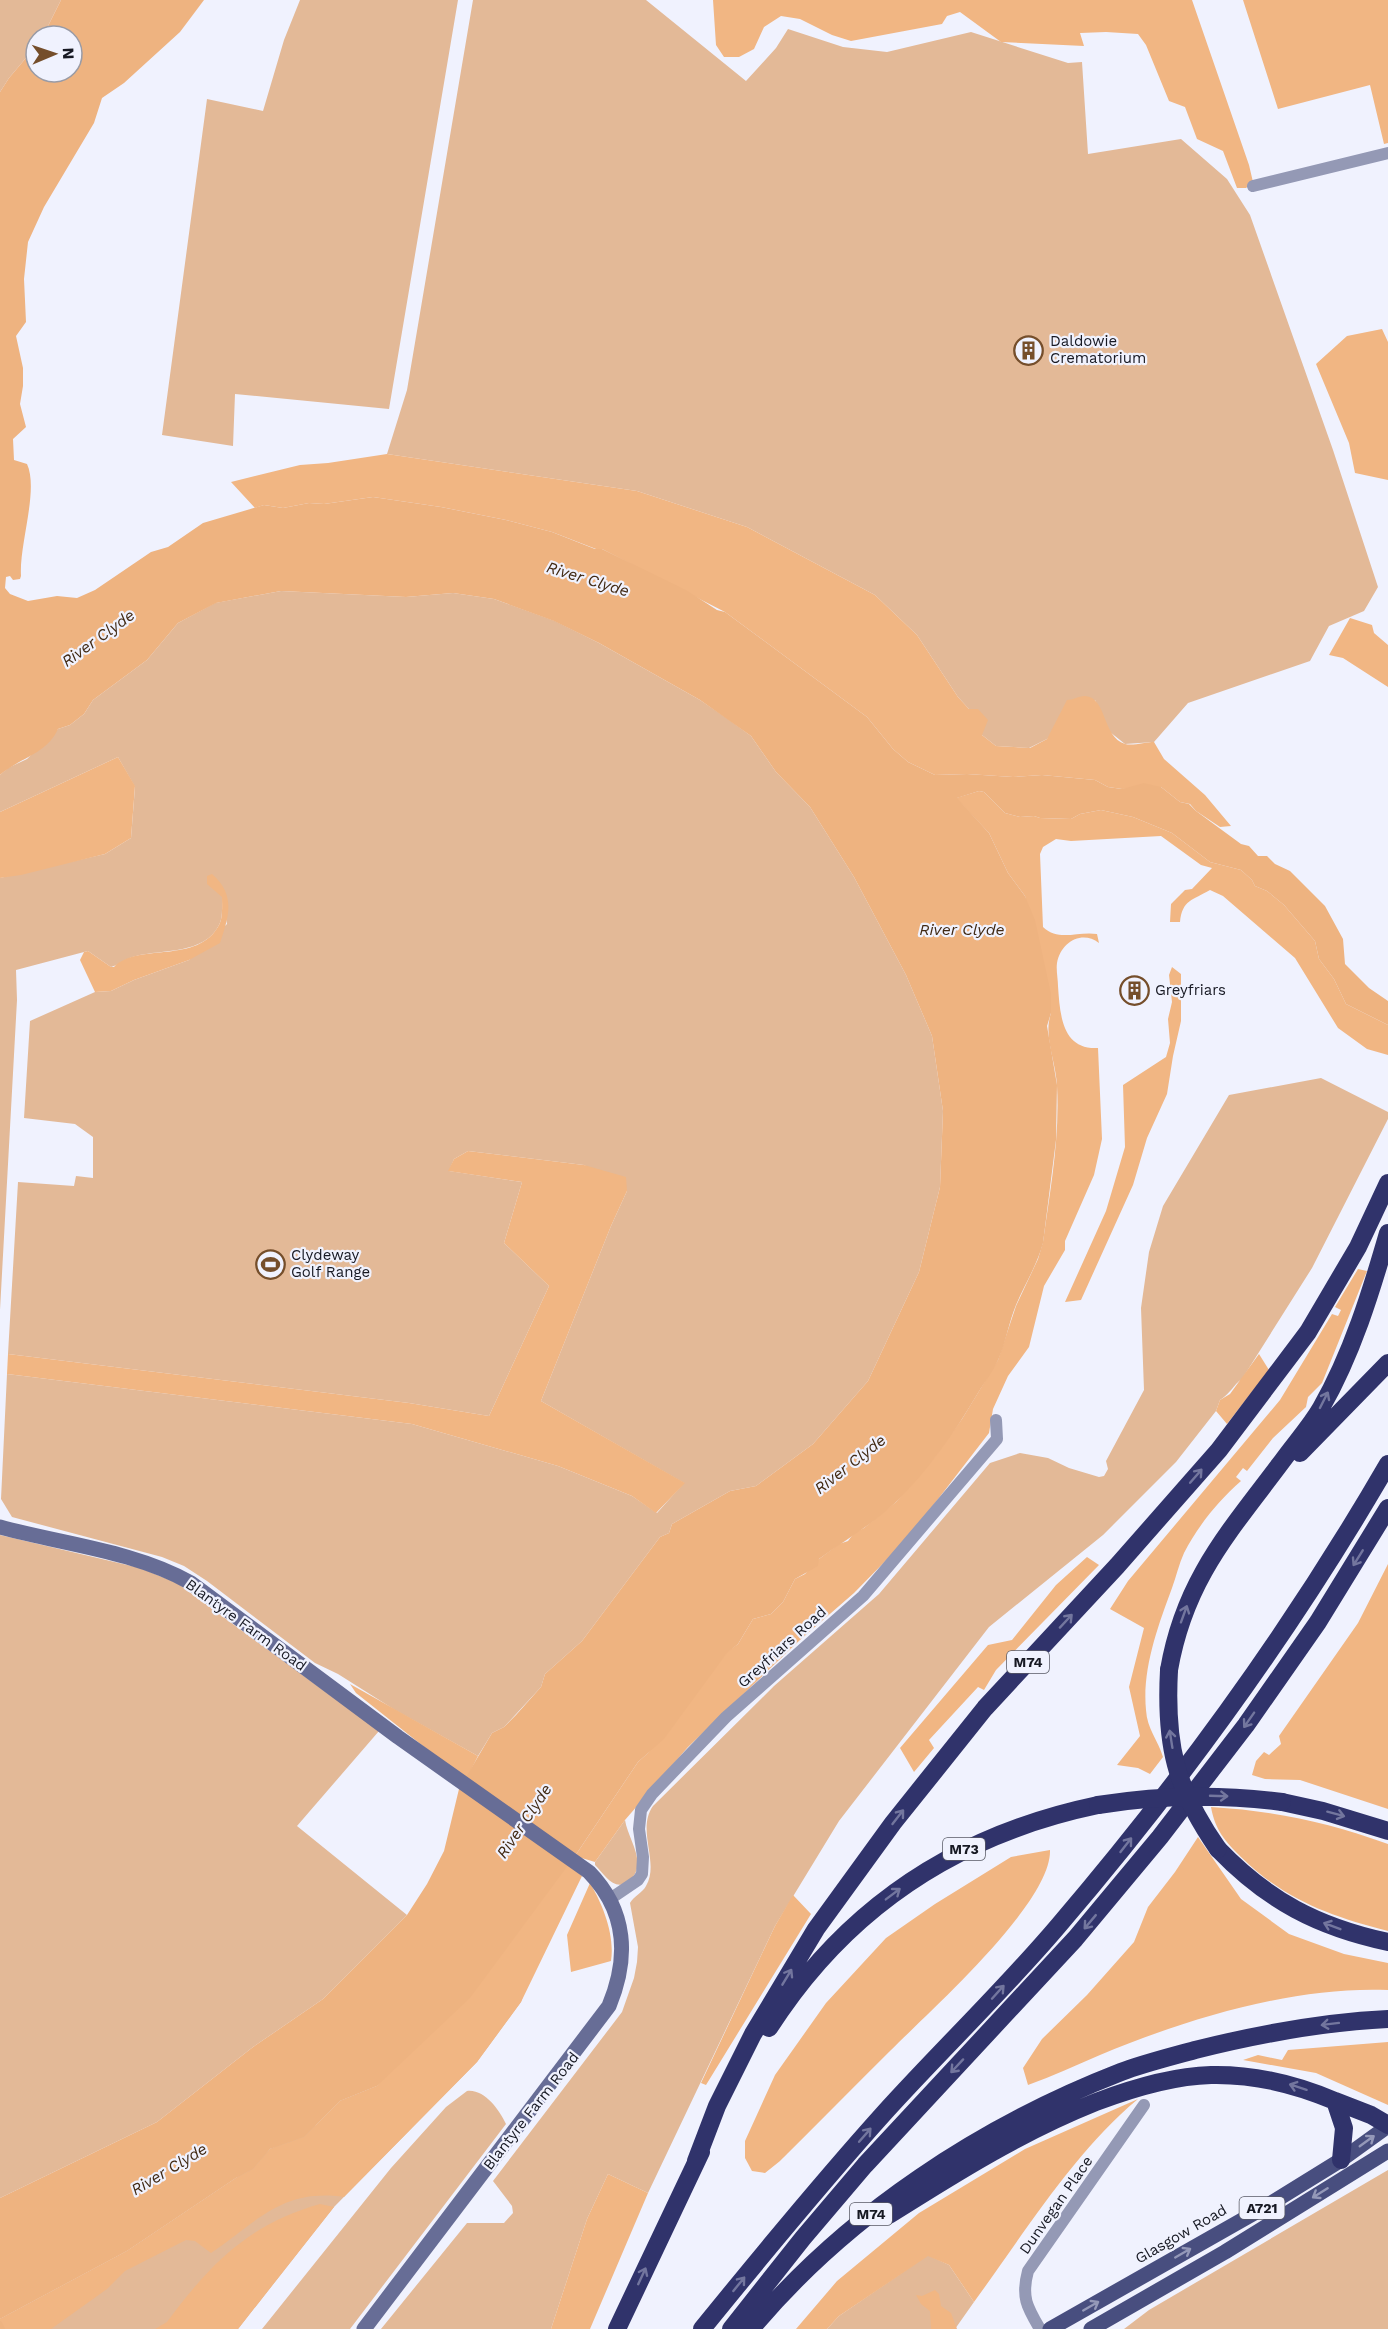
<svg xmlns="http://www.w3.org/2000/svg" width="1388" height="2329" viewBox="0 0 1388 2329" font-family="'Work Sans',sans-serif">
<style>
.green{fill:#e3b997}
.forest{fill:#f1b683}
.water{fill:#eeb380}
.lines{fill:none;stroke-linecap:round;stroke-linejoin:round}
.stream{stroke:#eeb380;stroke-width:4}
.street{stroke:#9499b5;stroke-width:12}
.secondary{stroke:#676d96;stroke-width:15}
.primary{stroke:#484e7f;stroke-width:15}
.highway{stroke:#30336b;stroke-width:18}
.highway-bridge{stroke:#30336b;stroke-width:18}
.oneway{stroke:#73769e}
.oneway2{stroke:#9498b8}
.labels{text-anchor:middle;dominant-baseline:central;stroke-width:4.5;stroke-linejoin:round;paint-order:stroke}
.shield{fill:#f0f2fe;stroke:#585a65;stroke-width:1.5}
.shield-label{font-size:14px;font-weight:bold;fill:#171923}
.poi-label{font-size:15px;fill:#171923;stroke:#f0f2fe;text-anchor:start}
.street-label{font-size:15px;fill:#171923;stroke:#f0f2fe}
.water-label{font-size:16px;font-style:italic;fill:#412913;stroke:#f0f2fe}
</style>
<rect width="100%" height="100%" fill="#f0f2fe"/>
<path class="green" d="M0,0H61L43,36H36V46L9,78L0,92Z
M300,0H458L389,409L235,394L233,446L162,435L207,99L263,111L284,40Z
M473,0H646L746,81L776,48L788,29L843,47L887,52L971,32L1068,63L1082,62L1088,154L1181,139L1227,179L1250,215L1333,450L1378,587L1364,611L1329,626L1310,661L1188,703L1154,742L1125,744L1110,732L1095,700L1047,739L1029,748L996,746L982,735L969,709L958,697L917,635L875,595L747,527L637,491L387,454L407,390Z
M281,591L406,597L453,593L494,599L555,621L599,643L700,700L728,719L751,736L776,772L810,807L854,877L906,975L932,1036L943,1111L940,1187L919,1272L868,1381L813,1444L756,1486L730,1491L672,1524L669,1533L660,1537L582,1641L545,1674L541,1687L504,1727L492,1733L478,1756L395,1710L338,1674L315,1663L207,1581L184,1566L162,1557L12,1517L1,1499L7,1374L412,1424L558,1466L632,1496L657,1513L684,1483L541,1401L611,1226L627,1191L584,1165L468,1151L454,1159L449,1171L522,1182L504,1243L549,1286L489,1416L409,1403L8,1354L18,1182L74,1186L76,1176L93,1178V1137L75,1124L24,1118L30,1021L95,992L111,991L134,980L189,960L227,924L222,897C222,905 223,918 219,925C204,955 162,949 136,956C126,958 119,965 111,967L88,951L84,952L16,970L17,1000L0,1310V878L105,854L131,838L135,787L118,757L0,812V775L8,768L27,759L58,729L70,725L84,714L93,700L147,660L178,623L215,603Z
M1321,1078L1388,1112V1119L1312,1268L1242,1379C1233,1385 1231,1393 1220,1400L1216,1411L1176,1462L1103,1535L989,1627L839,1821L775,1926L648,2193L608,2174L587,2219L551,2329H381L467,2223H504L513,2213L512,2206L493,2181L622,2012L634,1978L637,1962L638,1947L630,1903C634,1896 643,1892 646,1886C660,1862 636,1830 653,1806L774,1686L879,1594L990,1463L1020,1453L1048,1458L1069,1468L1099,1477L1104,1476L1108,1469L1106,1461L1144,1390L1141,1308L1149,1252L1163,1206L1229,1095Z
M0,1535L140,1568L177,1583L379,1731L297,1826L407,1915L323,1999L253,2047L157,2122L0,2198Z
M625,1820C628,1840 649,1864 629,1881C615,1893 604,1874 595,1865V1862Z
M568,1864L521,2002L477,2062L334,2207L238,2329H0V2319L127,2251L236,2178L270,2149L316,2125L340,2101L377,2086Z
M467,2091C485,2089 499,2110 506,2124L350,2329H262L391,2168L446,2107Z
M1388,2170V2329H1124L1149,2310Z
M928,2255L949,2265L974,2302L955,2329H827L839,2316Z"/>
<path class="forest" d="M713,0H1192L1249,165L1253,182L1246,188H1237L1223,151L1197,139L1185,107L1169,101L1146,45L1138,34L1106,32L1080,33L1084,46L1001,42L960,12L947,16L942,24L851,41L832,35L800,19L781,16L764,27L754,49L739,57H724L716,45Z
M1243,0H1388V143L1384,144L1370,85L1278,109Z
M1382,329L1388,342V480L1355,473L1349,443L1316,364L1347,336Z
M387,454L637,491L747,527L875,595L917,635L958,697L969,709H978L988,720L982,735L996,746L1030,748L1047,739L1067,700C1074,700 1078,696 1085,696C1107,697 1102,737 1125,744C1133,746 1146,742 1154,742L1164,759L1205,795L1231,826L1220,827L1196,811L1190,804L1180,802L1161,787L1122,789L1108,787L1095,780L1042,775L1013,777L967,774L935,775L908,762L893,749L867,717L725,612L602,549H596L552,532L506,520L441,507L373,497L324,504L309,503L283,508L264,505L255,508L231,482L300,465L328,463Z
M1350,618L1372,625L1374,633L1388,645V687L1343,658L1329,655Z
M118,757L135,786L131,838L105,854L21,875L0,878V812Z
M979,791L984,792L1005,813L1020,817L1034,816L1040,818L1071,819L1080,814L1101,810L1133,817L1172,833L1210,862L1241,870L1252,880L1255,886L1267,891L1284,905L1315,941L1319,959L1334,979L1346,1004L1388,1025V1055L1367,1049L1338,1028L1295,958L1223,896L1210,890C1193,900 1182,900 1180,922H1170L1171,904L1185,890L1192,889L1212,868L1201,865L1161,836L1071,841L1056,839L1043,847L1040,854L1043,927C1059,942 1077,931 1097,934L1099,943C1082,930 1061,942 1057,963C1056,970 1058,979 1058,986C1060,1015 1062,1050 1098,1048L1102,1139L1094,1175L1065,1241V1250L1044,1286L1029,1347L1008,1376L993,1409L989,1433L908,1538L854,1593L800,1640L688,1747L625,1820L595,1862L575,1856L638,1762L648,1753L727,1652L738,1644L753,1619L771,1614L783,1602L795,1579L805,1574L819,1559L839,1544L848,1541L854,1533L864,1528L896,1502L934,1458L962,1419L998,1360L1016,1306L1038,1259L1043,1242C1050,1191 1060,1138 1057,1086C1056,1061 1043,1037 1051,1013L1025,896L1008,873L989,833L956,798Z
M212,874C236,895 229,916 220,943L189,960L134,980L111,991L95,992L80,960L84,952L88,951L111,967H114C138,942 198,965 219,925C223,918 222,905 222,897L207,884V876Z
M1172,967L1181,974V1021L1173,1056L1167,1094L1147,1138L1133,1185L1081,1300L1065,1302L1106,1211L1125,1147L1123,1085L1166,1057L1170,1043L1168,1019L1172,1002L1169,975Z
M468,1151L584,1165L626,1177L627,1191L611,1226L541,1401L685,1483L656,1513L632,1496L558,1466L412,1424L7,1374L8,1354L409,1403L489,1416L549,1286L504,1243L522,1182L448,1171L454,1159Z
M1358,1269L1367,1271L1322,1383L1308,1397L1306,1407L1273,1438L1247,1471L1243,1468L1236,1477L1241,1481C1218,1501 1198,1526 1184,1553C1179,1564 1176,1577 1172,1588C1158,1626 1142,1669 1146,1710C1147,1729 1158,1740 1163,1757L1150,1774L1138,1768L1117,1765L1140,1736L1129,1687L1144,1628L1110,1609L1128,1581L1280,1400L1332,1314L1338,1316L1341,1310L1335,1307Z
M1259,1354L1269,1370L1227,1424L1216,1411L1220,1400L1230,1394Z
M1087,1557L1099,1565L996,1670L984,1690L978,1687L929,1740L934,1748L914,1772L900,1748L988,1645L1012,1640L1056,1585Z
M1388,1564V1809L1300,1780L1265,1779L1252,1775L1256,1761L1264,1752L1269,1755L1281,1744L1279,1736L1358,1623Z
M350,1684L478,1756L466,1780L356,1693Z
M1211,1807C1275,1811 1327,1822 1388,1844V1931C1330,1916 1285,1900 1241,1857C1225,1841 1215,1830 1211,1807Z
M1198,1837L1241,1899L1289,1934L1344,1954L1388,1963V1990C1294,1986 1186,2019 1100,2055C1076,2065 1053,2076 1028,2085L1023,2068L1042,2039L1087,1995L1134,1942L1148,1907L1175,1872Z
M1050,1850C1052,1903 929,2012 890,2051C853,2088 817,2124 780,2161L765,2173L752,2171L745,2158V2141L775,2075L826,2003L886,1938L935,1904L1011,1857Z
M568,1864L582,1876L521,2002L477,2062L344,2197C282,2188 257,2222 211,2253L195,2241L186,2240L125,2271L107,2289L51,2329H0V2319L127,2251L236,2178L253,2169L270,2149L304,2137L340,2101L377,2086Z
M590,1883C603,1905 615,1935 611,1961L571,1972L567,1935Z
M793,1895L811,1914L706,2085L701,2083L775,1926Z
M1388,2042V2105L1316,2073L1243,2060L1258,2055L1282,2060L1288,2050Z
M1138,2099C1074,2152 1023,2235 974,2302L949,2265L928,2256L839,2316L827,2329H796L837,2281L919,2213L1025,2149Z
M608,2174L648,2193L590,2329H551L587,2219Z
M320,2204L334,2207L238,2329H155L167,2322C210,2264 249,2224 320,2204Z
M935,2290L939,2294L941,2306L951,2313L957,2329H931L930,2311L921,2304L916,2295L922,2296Z"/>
<path class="water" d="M61,0H204L180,32L124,83L102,98L94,123L44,207L28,242L24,279L26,322L16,336L23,368V386L20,404L26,427L13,439L14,460L27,464C39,490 19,544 21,576L20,579L13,580L10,576L6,577L5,588L10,594L28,601L57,596L77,598L95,590L151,552L168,547L203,523L264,505L283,508L309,503L324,504L373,497L441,507L506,520L552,532L595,549H602L686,590L717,610L725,612L867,717L893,749L908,762L935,775L967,774L1013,777L1042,775L1095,780L1108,787L1122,789L1144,783L1161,787L1180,802L1189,804L1196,811L1241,844L1249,846L1258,856H1267L1275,864L1290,871L1325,906L1343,939L1345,964L1369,988L1388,1001V1025L1346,1004L1334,979L1319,959L1315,941L1284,905L1267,891L1255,886L1252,880L1241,870L1210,862L1172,833L1133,817L1101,810L1080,814L1071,819L1040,818L1034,816L1020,817L1005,813L984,792L979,791L957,798L989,833L1008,873L1025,896L1035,920L1051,994V1013L1047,1026L1057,1085L1056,1140L1043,1243C1037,1265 1025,1284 1016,1305C1009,1322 1006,1341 999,1358C994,1370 985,1382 978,1393C955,1432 928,1471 896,1502C872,1525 845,1540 819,1559L818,1566L795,1579L783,1602L771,1614L753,1619L738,1644L727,1653L664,1739L638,1762L575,1856L470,1998L377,2086L340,2101L304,2137L270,2149L253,2169L236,2178L127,2251L0,2319V2198L157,2122L253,2047L323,1999L407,1915L427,1884L444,1851L459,1789L492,1733L504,1727L516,1715L541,1687L545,1674L582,1641L660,1537L669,1533L672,1524L730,1491L756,1486L813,1444L868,1381L919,1272L940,1187L943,1111L932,1036L906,975L854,877L810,807L776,772L751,736L700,700L599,643L554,621L494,599L453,593L406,597L281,591L216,603L178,623L147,660L93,700L84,714L70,725L58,729C47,754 19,758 0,775V92L9,78L36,46V72H72V36H43Z"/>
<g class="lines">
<path class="stream" d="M0,2323L3,2329"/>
<path class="street" d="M1253,186L1388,153
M610,1899L638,1880L642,1874L643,1857L639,1829L641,1810L652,1794L726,1717L863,1596L997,1439L996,1420
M1040,2329C1027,2307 1021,2297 1028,2271L1144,2105"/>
<path class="secondary" d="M0,1527C62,1544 135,1551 191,1583L398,1737L589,1872C627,1911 629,1958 609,2006L364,2329"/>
<path class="primary" d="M1050,2329L1265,2207L1341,2160L1388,2126
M1091,2329L1225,2252L1388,2151"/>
<path class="highway" d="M1300,1453L1388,1363
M1169,1670C1185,1577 1232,1529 1286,1456C1298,1440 1311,1425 1321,1408C1352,1354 1371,1292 1388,1233
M1282,1802L1323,1811L1388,1831
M1218,1849C1268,1901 1318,1927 1388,1942
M769,2028C847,1906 959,1834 1098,1805
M1335,2101L1371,2115L1388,2125
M696,2161L717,2106L753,2034L816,1929L893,1823L985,1708L1117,1566L1219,1450L1308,1332L1358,1247L1388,1183
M889,2215C957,2172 1021,2132 1096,2102C1133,2088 1172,2076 1211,2075C1255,2074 1295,2084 1335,2101L1344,2128L1341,2160
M617,2329L701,2152
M702,2329C762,2255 822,2182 885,2112C942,2049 1004,1990 1059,1925C1182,1781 1293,1628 1388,1464
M731,2329L803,2238L865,2165L1075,1939L1160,1837L1246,1725L1318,1622L1388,1508
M751,2329C847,2214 982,2126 1121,2072C1145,2063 1170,2057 1195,2050C1259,2034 1322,2022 1388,2019"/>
<path class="highway-bridge" d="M1169,1670C1165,1745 1175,1787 1218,1849
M1098,1805C1160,1795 1220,1794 1282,1802"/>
</g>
<defs><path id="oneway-shaft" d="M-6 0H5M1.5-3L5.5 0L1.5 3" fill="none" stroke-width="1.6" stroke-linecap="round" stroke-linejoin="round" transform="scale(1.5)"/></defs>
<g class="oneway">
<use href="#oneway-shaft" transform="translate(1324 1400) rotate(-63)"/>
<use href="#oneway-shaft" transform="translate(1196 1476) rotate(-49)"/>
<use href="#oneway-shaft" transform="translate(1358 1558) rotate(122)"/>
<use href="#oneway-shaft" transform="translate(1184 1614) rotate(-70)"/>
<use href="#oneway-shaft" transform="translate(1066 1621) rotate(-47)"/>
<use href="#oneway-shaft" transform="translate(1249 1720) rotate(125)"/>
<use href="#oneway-shaft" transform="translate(1171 1739) rotate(-99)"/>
<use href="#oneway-shaft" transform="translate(1219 1796) rotate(2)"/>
<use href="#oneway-shaft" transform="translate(1336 1814) rotate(15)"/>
<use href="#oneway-shaft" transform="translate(898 1817) rotate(-52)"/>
<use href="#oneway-shaft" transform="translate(1126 1845) rotate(-52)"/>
<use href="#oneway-shaft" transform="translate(893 1894) rotate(-37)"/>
<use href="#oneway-shaft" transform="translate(1090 1922) rotate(130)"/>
<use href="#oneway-shaft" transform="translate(1332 1926) rotate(-159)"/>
<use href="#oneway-shaft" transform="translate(787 1977) rotate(-59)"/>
<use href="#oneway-shaft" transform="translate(998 1992) rotate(-48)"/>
<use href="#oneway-shaft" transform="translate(1330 2024) rotate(173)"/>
<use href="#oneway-shaft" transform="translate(957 2066) rotate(133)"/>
<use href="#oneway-shaft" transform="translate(1298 2087) rotate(-162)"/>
<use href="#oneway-shaft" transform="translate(865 2135) rotate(-49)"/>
<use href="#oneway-shaft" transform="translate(642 2276) rotate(-65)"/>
<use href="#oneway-shaft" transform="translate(739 2284) rotate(-51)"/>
</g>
<g class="oneway2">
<use href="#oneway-shaft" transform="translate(1367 2141) rotate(-36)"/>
<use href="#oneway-shaft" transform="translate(1320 2193) rotate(148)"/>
<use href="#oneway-shaft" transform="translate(1183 2253) rotate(-30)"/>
<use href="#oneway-shaft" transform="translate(1091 2306) rotate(-30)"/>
</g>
<defs>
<symbol id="building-ring" viewBox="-11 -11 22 22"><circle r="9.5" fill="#f0f2fe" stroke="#754e2b" stroke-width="1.5"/><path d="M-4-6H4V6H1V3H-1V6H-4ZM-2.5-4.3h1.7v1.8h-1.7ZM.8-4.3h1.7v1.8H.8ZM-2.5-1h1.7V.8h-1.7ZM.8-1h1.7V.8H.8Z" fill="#754e2b"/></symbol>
<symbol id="stadium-ring" viewBox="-11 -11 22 22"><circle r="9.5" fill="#f0f2fe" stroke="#754e2b" stroke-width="1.5"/><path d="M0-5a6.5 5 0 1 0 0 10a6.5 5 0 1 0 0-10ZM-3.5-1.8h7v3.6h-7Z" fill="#754e2b"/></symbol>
</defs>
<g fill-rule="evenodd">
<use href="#building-ring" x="1012" y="334" width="33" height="33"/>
<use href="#building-ring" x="1118" y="974" width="33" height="33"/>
<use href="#stadium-ring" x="254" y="1248" width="33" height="33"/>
</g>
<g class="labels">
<g class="shield">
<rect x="1007" y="1651" width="42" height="22" rx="4.5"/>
<rect x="943" y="1838" width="42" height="22" rx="4.5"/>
<rect x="1239.5" y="2197" width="45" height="22" rx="4.5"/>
<rect x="850" y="2203" width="42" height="22" rx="4.5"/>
</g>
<g class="shield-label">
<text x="1028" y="1662">M74</text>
<text x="964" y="1849">M73</text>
<text x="1262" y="2208">A721</text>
<text x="871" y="2214">M74</text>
</g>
<g class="poi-label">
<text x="1050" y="341">Daldowie<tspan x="1050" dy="17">Crematorium</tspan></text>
<text x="1155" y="990">Greyfriars</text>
<text x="291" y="1255">Clydeway<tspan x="291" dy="17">Golf Range</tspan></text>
</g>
<g class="street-label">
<text transform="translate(246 1625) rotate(36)">Blantyre Farm Road</text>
<text transform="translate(782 1647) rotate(-42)">Greyfriars Road</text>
<text transform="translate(531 2111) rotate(-52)">Blantyre Farm Road</text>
<text transform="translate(1056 2205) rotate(-55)">Dunvegan Place</text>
<text transform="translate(1181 2234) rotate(-30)">Glasgow Road</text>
</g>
<g class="water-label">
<text transform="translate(588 579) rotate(17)">River Clyde</text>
<text transform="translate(98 638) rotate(-36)">River Clyde</text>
<text x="962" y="929">River Clyde</text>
<text transform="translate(850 1464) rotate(-38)">River Clyde</text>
<text transform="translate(524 1821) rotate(-56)">River Clyde</text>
<text transform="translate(169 2169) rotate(-31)">River Clyde</text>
</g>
</g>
<g transform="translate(54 54) rotate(88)"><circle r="28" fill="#f0f2fe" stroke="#999ba6" stroke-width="1.5"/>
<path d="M0-4.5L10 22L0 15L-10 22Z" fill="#754e2b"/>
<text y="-9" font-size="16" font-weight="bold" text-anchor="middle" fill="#171923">N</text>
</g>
</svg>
